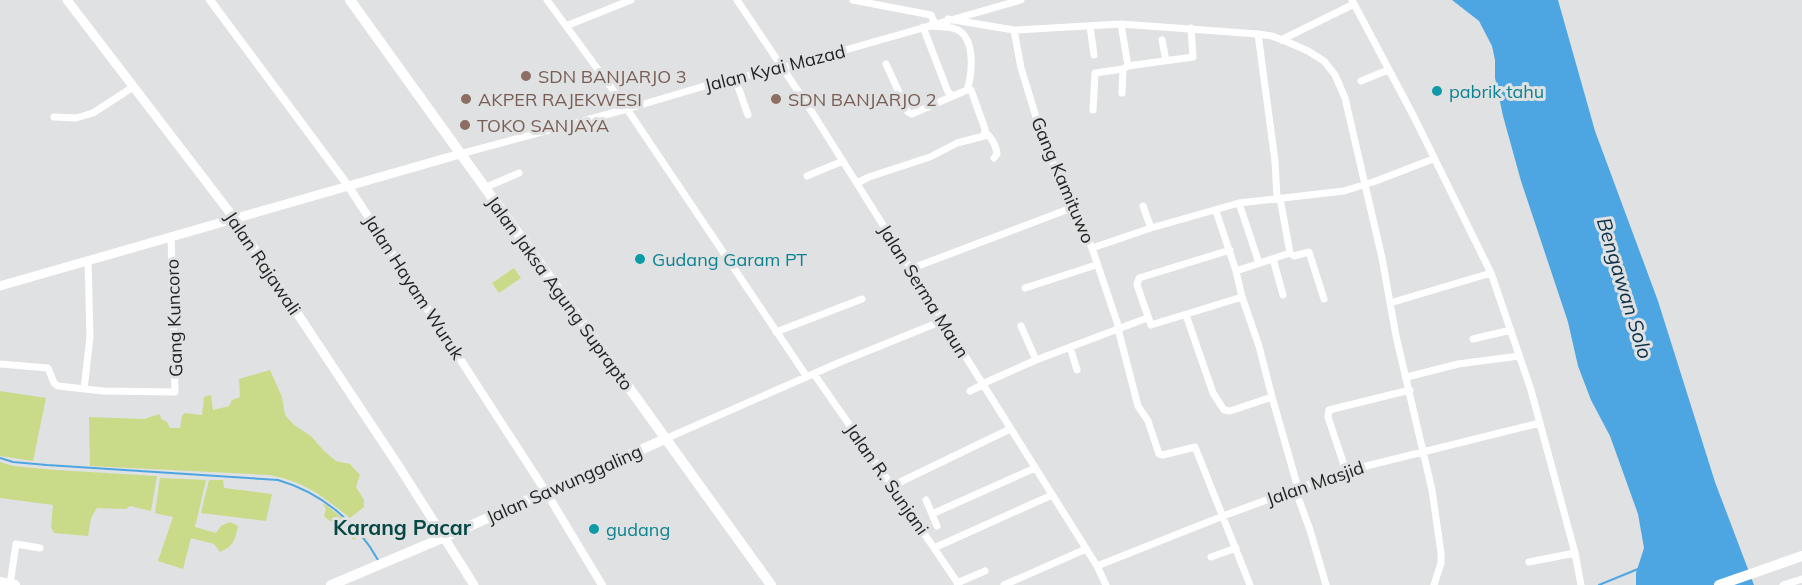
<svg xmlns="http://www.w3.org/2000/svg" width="1802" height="585" viewBox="0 0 1802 585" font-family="Mulish,sans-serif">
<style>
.green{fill:#c9db88}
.water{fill:#4da6e2}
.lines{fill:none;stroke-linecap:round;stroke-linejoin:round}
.stream{stroke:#4da6e2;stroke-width:2}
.minor{stroke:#fff;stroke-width:7}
.tertiary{stroke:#fff;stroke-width:8}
.secondary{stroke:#fff;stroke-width:9}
.primary{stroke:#fff;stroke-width:10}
.education-dot{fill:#8d6e63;stroke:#e0e1e2;stroke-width:2}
.culture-dot{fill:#0f9aa8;stroke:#e0e1e2;stroke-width:2}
.labels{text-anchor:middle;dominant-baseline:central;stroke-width:6;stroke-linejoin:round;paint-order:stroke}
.street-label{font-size:18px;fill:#222323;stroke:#e0e1e2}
.education-label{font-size:18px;fill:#785e54;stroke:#e0e1e2;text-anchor:start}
.culture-label{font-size:18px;fill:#0d838f;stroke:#e0e1e2;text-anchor:start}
.water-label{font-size:20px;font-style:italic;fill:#0b314a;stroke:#e0e1e2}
.quarter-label{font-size:21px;font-weight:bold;fill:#064846;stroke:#e0e1e2}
</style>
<rect width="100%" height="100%" fill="#e0e1e2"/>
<path class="green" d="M514,268L521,278L499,293L492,283Z
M270,370L282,397L285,415L294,425L311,436L324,451L336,461L350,464L360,475L356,487L364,500V507L350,518C322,496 306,482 269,475L90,466L89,417L144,419L160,414L161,419L167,422L170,428H180L182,416L185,413L202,415L204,397L211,395L213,410L229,406L232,400L240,397L239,379Z
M0,391L46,398L33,461L0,456Z
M0,462L13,466L56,470L157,476L151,511L130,506L126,509L97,508L91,518L88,536L54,533L51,527L53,505L0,498Z
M160,478L206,480L195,527L216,533L221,526L230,522L238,526C235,540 234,546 220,552L214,544L191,538L183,569L158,561L173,517L155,513Z
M209,480H223L224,488L272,494L266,521L201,513Z
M323,504L326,505L348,523L359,537L353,540L350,535L343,533L344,529C338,523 330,523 324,516L326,509Z"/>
<path class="water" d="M1452,0H1558L1595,131L1658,301L1715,482L1754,585H1636V573L1644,548L1638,514L1610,436L1591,400L1578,366L1568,322L1521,181L1503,116L1495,78V60L1492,46L1479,21Z"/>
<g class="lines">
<path class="stream" d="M0,458L13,462L47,465L278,480C320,492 357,522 378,560
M1599,585L1638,569"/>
<path class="minor" d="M547,0L627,109L807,377
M737,0L812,112L1097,566L1106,585
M853,0L931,15L934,22L932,24
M1352,0L1414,117L1491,273L1531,390L1575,553L1581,585
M948,19L1014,30L1121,24L1258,34L1272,36L1290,43L1308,51L1324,61L1335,75L1345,98L1382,258L1396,336L1432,490L1441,553V563L1434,585
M1121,24L1128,66
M566,26L631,0
M929,26C937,27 951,26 958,30C976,40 972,75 967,90
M1090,26L1094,55
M1014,30L1021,68L1044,143L1092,248L1119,328
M1258,34L1275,161L1277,198
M1162,40L1166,61
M1281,40L1354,4
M886,64L908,112L912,114L953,96
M735,78L748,115
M1361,81L1388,70
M1122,93L1123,69L1128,66L1193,57L1191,28
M1093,110L1095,73L1123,69
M54,117L76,118L93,113L133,87
M985,132C992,138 996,145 997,154L994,158
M460,154L627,109L718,82L782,68L1021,0
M807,176L843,161
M857,183L869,177L930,157L957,143L984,136L985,129L971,90H967L953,96L948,92L923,27
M484,188L519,173
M1280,198L1290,253L1294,256L1309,252L1324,299
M1239,203L1259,263
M1143,206L1151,228
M1216,211L1236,271L1242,297L1259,346L1272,397
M1092,248L1151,228L1239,203L1344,191L1376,181L1433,159
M1230,250L1139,278L1137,285L1151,325L1242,297
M1273,259L1283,295
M910,269L1074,207
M1236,271L1290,253
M1025,288L1096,265
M1390,303L1491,273
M1186,315L1213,393L1224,410L1230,411L1272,397L1298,488
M1021,326L1036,360
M1118,329L1138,406L1148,421L1159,454L1163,455L1195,447L1250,585
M776,332L862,299
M1473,339L1511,330
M1070,347L1077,370
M0,364L48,368L54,383L58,386L103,391L175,392L171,236
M814,374L892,486L959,585
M1407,377L1458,364L1519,356
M982,384L1036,360L1147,318
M84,389L90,337L88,260
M970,391L982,385
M665,439L838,363L942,321
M1346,471L1328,417L1329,410L1410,390
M892,486L1010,429
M1295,489L1310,530L1326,585
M926,500L937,526
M932,514L1035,468
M934,548L1052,495
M1211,557L1236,548
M1529,562L1575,553
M1097,566L1223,516L1346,471L1540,423
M957,583L985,571
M10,584L16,544L40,548
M1004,585L1086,549
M1783,585L1802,579"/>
<path class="tertiary" d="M210,0L349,187L546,492L602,585"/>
<path class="secondary" d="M67,0L234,218L398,465L474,585
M0,286L460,154"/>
<path class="primary" d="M350,0L771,585
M0,582L15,585
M331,585L445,537L665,439
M1719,585L1802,556"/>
</g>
<g class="education-dot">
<circle cx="526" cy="76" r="6"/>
<circle cx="466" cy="99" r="6"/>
<circle cx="776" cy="99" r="6"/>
<circle cx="465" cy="125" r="6"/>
</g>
<g class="culture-dot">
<circle cx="1437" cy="91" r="6"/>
<circle cx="640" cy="259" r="6"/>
<circle cx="594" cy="529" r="6"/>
</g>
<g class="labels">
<g class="street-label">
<text transform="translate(775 68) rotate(-14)">Jalan Kyai Mazad</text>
<text transform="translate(1063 180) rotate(67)">Gang Kamituwo</text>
<text transform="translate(263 263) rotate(56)">Jalan Rajawali</text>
<text transform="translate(414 287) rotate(57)">Jalan Hayam Wuruk</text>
<text transform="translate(924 291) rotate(58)">Jalan Serma Maun</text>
<text transform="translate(560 293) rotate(54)">Jalan Jaksa Agung Suprapto</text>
<text transform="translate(174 318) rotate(-92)">Gang Kuncoro</text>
<text transform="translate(887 479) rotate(55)">Jalan R. Sunjani</text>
<text transform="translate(1315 483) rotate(-19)">Jalan Masjid</text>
<text transform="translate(564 484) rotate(-24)">Jalan Sawunggaling</text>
</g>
<g class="education-label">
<text x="538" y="76">SDN BANJARJO 3</text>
<text x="478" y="99">AKPER RAJEKWESI</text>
<text x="788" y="99">SDN BANJARJO 2</text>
<text x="477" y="125">TOKO SANJAYA</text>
</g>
<g class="culture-label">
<text x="1449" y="91">pabrik tahu</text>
<text x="652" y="259">Gudang Garam PT</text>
<text x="606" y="529">gudang</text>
</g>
<g class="water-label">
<text transform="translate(1625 288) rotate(73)">Bengawan Solo</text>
</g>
<g class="quarter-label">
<text x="402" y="527">Karang Pacar</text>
</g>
</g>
</svg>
